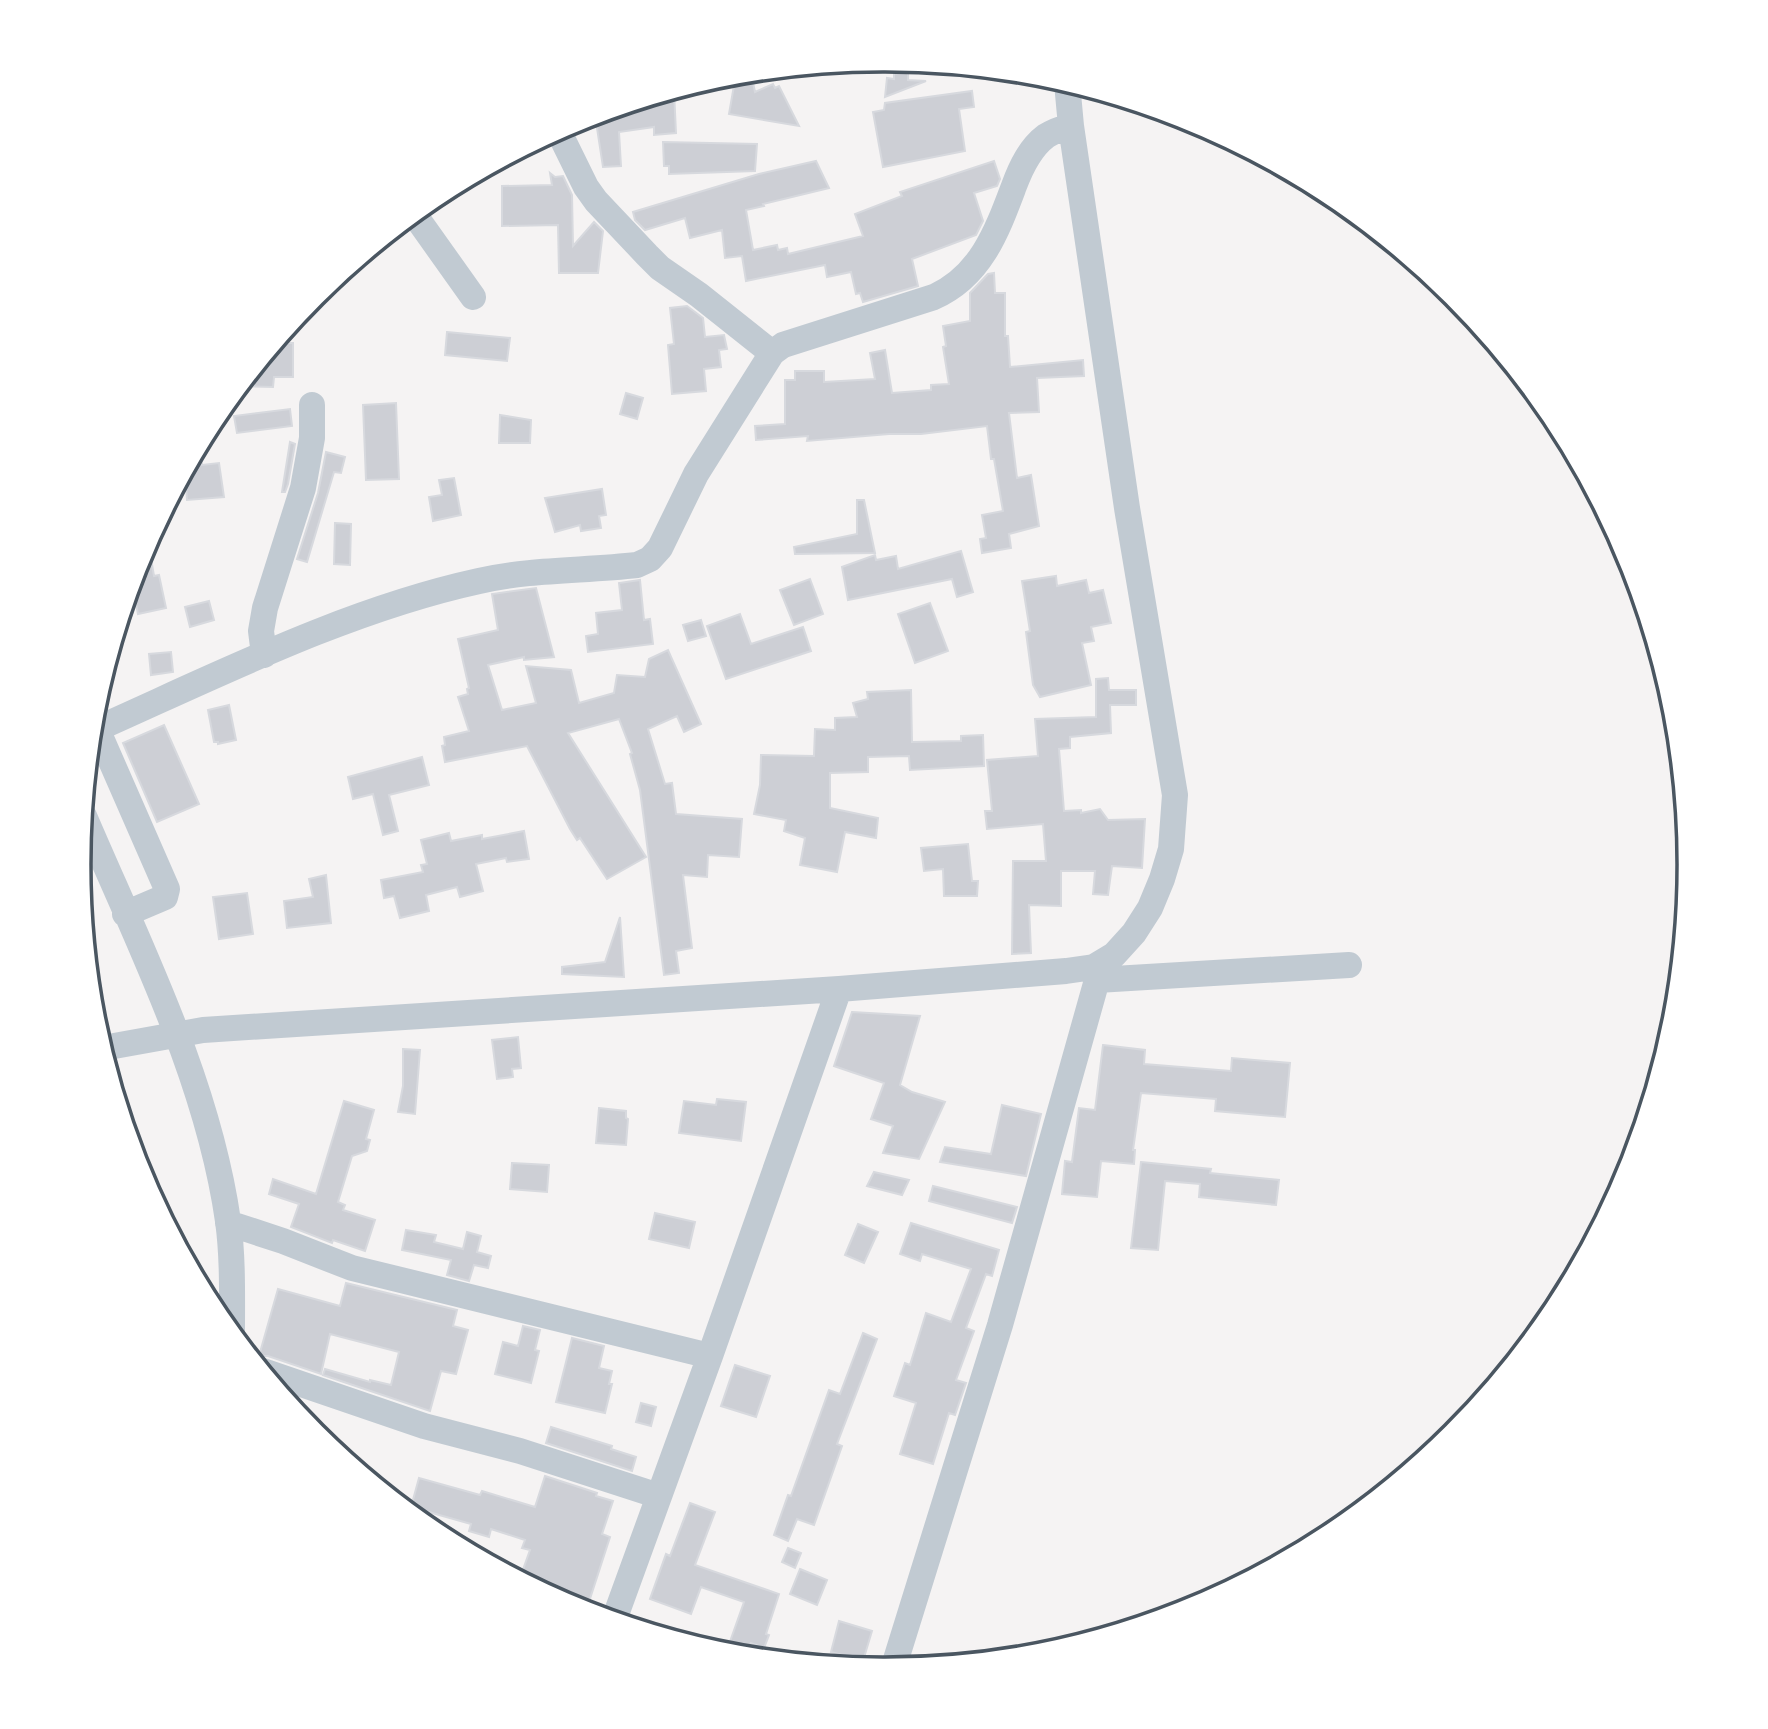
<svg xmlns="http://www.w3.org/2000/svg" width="1768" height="1729" viewBox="0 0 1768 1729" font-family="'Varela Round',sans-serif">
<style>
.building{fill:#cdcfd5;stroke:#d7d9de;stroke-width:2}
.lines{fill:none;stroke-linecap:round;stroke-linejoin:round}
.minor{stroke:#c1cad2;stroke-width:26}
.rim{fill:none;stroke:#4a5661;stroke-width:3.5}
</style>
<rect width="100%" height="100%" fill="#f5f3f3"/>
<path class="building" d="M894,71L908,72V80L926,81L885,97L887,78L894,79Z
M751,73L755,92L773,84L775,88L779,86L799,126L729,114L736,74Z
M674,91L676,133L654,135V127L619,132L621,166L603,167L595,115Z
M972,91L974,107L959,109L965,151L883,167L873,112L884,110L885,103Z
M663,142L757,144L755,171L669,174V166H664Z
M816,161L829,188L763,204L764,206L746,210L753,250L777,245L778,250L787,248L788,254L863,236L855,214L902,196L900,192L994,161L1000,179L997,186L974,193L983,221L976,235L912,259L918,286L863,302L860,293L856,294L851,272L827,277L825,265L746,281L742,256L725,258L722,230L690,238L685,218L645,230L635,220L633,212L759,174Z
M550,173L555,177L563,176L572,195L573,246L594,222L603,231L598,273H559L558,225L502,226V186L552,185Z
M994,273L995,293H1005V336H1008L1010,367L1083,360L1084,376L1037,378L1039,412L1009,413L1017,478L1031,475L1039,526L1009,534L1011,548L982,553L980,539L986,538L982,515L1003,511L994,459H991L987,426L921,434H889L807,441L808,436L756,440L755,426L785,424V380H795V371H824V382L875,379L870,353L885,350L892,393L931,390V385L949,384L943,347L946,346L943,326L970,321V293L988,274Z
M687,306L703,318L705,337L724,335L727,349L719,350L721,367L704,369L706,391L672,394L668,345L674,344L670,308Z
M447,332L510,338L507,361L445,355Z
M276,343H293V377H274L273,387L241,386Z
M626,393L643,398L637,419L620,414Z
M396,403L399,479L366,480L363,405Z
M290,409L292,426L237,433L234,416Z
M500,415L531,420L530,443H499Z
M290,442L295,444L288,484L285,492H282Z
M200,444L202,465L219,463L224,497L187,500L185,473Z
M326,452L345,457L341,473L334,472L307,562L297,559L318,493Z
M454,478L461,515L433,521L429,497L442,495L439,480Z
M602,489L606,515L599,516L601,528L581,531L580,525L555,532L545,498Z
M857,500H864L875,553L795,554L794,547L857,534Z
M335,523L351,524L350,565L334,564Z
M148,541L154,576L159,575L166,608L138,614L132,584L140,556Z
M961,551L973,592L957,597L952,579L848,600L842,567L875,555L876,560L896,556L898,569Z
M1056,576L1057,586L1086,580L1089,593L1103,590L1111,623L1091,627L1094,641L1082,643L1091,685L1040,697L1033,685L1026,632L1030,631L1022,581Z
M810,579L823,614L794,625L780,590Z
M640,580L644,620L650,619L653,644L588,652L586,636L598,634L596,613L622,610L619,583Z
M536,588L554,657L524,660V657L488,665L502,710L536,703L526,666L571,670L579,703L614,693L617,675L645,677L649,659L668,650L701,724L684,732L677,716L648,729L665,784L672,783L676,814L742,819L739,857L708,855L707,877L683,875L692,948L676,951L679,973L664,975L640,790L630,754L632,753L619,719L568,733L646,857L607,879L580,838L577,840L570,829L527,746L445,762L442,746L445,745L444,737L469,731L458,697L468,694L467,689L469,688L458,639L498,630L492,594Z
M209,601L214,620L190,627L185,607Z
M930,603L948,651L915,663L898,614Z
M740,614L751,644L803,627L811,651L726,679L707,626Z
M701,620L706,636L688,641L683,625Z
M171,652L173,672L151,675L149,654Z
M1108,678L1109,690H1136V705H1110L1111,733L1070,737V748L1059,749L1064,811L1081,810V813L1100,809L1108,820L1145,819L1142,868L1112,866L1108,895L1093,894L1095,871H1061V906L1029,905L1031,953L1012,954L1013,861H1046L1043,824L987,829L985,811H992L987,760L1038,756L1035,719L1096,717V679Z
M911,690L912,742L961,741V736L983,735L984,766L910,770L909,756L868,757V772L830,773V808L878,818L876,838L845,832L837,872L800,865L805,838L784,831L786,820L754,814L760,785L761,755L814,756L815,729L835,730V718L857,717L853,703L868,699L867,692Z
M229,705L236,740L218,744V742H214L208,710Z
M164,725L199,804L157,822L123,743Z
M422,757L429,785L389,795L398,831L383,835L373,794L353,799L348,777Z
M524,831L529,859L507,862L506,858L476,864L483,891L460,897L457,887L426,895L429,911L400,918L394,896L384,898L381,880L423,872L421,865L427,864L421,840L449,833L451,841L482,835V839Z
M968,844L972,881H978L977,896H944L943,869L924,871L921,848Z
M326,875L331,923L287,928L284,901L313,897L309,879Z
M247,893L253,934L219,939L213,897Z
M620,917L624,977L562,974V967L605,962Z
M852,1012L920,1016L900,1085L912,1092L945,1102L919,1159L883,1153L893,1126L871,1119L884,1083L834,1066Z
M518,1037L521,1068L512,1069L513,1077L497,1079L492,1040Z
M1103,1045L1145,1050L1144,1064L1231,1071L1232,1058L1290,1063L1285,1117L1215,1111L1216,1099L1141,1093L1133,1150H1135L1134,1164L1101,1161L1097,1197L1062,1194L1065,1161L1072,1162L1079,1108L1095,1110Z
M403,1049L420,1050L415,1114L398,1112L403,1086Z
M717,1099L746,1102L741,1141L679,1133L684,1101L716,1105Z
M344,1101L374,1110L366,1139L370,1140L367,1151L352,1156L338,1202L345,1205L343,1210L375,1220L365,1251L333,1240L332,1243L291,1227L299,1204L269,1194L273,1179L316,1194Z
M1002,1105L1041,1114L1026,1176L940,1162L945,1147L991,1154Z
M599,1108L626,1111V1118L628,1119L626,1145L596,1143Z
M1141,1162L1211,1169L1210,1173L1279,1180L1276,1205L1199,1197L1200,1184L1165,1181L1158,1250L1131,1248Z
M512,1163L549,1165L547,1192L510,1189Z
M874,1172L909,1180L902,1195L867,1186Z
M933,1186L1017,1207L1012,1223L929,1201Z
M655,1213L695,1222L689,1248L649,1239Z
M911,1223L999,1250L992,1276L986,1274L966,1328L974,1331L956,1380L966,1383L955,1415L949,1413L933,1464L900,1454L916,1403L894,1396L905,1363L910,1365L926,1313L951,1322L971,1269L922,1254L920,1261L900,1254Z
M858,1224L878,1232L864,1263L845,1255Z
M406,1230L436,1235L434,1242L463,1249L467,1232L481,1236L477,1252L491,1256L488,1268L474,1265L469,1281L447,1275L451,1260L402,1250Z
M346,1283L457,1310L453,1326L468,1330L456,1374L441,1371L430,1411L323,1375L325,1369L370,1382V1380L391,1385L399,1352L330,1334L321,1374L268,1356H259L278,1289L340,1306Z
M523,1326L540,1330L535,1350L539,1351L531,1383L495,1374L503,1342L518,1346Z
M863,1333L877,1339L837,1444L842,1446L814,1525L797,1519L788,1541L774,1535L788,1495L791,1496L829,1390L840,1394Z
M572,1338L604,1346L599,1368L612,1371L609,1384H612L605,1413L556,1402Z
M735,1365L770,1376L756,1417L721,1406Z
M641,1403L656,1407L651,1426L636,1422Z
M551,1427L612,1446L611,1449L636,1457L632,1471L546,1443Z
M545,1476L597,1493L596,1496L613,1501L602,1534L610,1537L588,1605L520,1578L530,1550L522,1548L525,1540L491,1529L489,1537L469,1531L471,1524L411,1507L419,1478L480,1495L482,1491L535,1507Z
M690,1503L715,1512L695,1565L779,1594L766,1634L769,1635L764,1648L751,1643L746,1656L727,1650L744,1602L701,1587L691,1614L650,1599L666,1554L670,1556Z
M788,1548L801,1553L795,1568L782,1562Z
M800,1569L827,1580L817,1605L790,1594Z
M839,1621L872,1631L863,1661L831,1652Z"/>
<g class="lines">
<path class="minor" d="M558,130L586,187L596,201L647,255L660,268L699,295L772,353
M414,214L473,297
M264,655L261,631L265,608L303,488L312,438V405
M97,729L167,889L165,897L125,914
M92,731C216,676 346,610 479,581C530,569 585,571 637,565L650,559L660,548L696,474L772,353L783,345L934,297C981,276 997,231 1014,186C1021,167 1030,148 1046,136C1054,131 1063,128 1071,126
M84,816C139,945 208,1080 228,1221C233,1257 232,1296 232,1332
M103,1048L203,1030L839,989L1066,971L1094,967L1114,955L1134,933L1150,908L1162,879L1171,849L1175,795L1127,508L1071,126L1067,83
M228,1223L283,1241L352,1268L710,1356
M263,1371L424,1426L520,1451L659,1496
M614,1620L710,1356L839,989
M893,1669L1000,1325L1097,980L1349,965"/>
</g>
<path d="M0 0H1768V1729H0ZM883 72H885A792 792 0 0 1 1677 864V865A792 792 0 0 1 885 1657H883A792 792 0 0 1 91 865V864A792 792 0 0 1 883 72Z" fill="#fff" fill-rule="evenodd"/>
<path class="rim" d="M883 72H885A792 792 0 0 1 1677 864V865A792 792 0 0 1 885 1657H883A792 792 0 0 1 91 865V864A792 792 0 0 1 883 72Z"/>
</svg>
